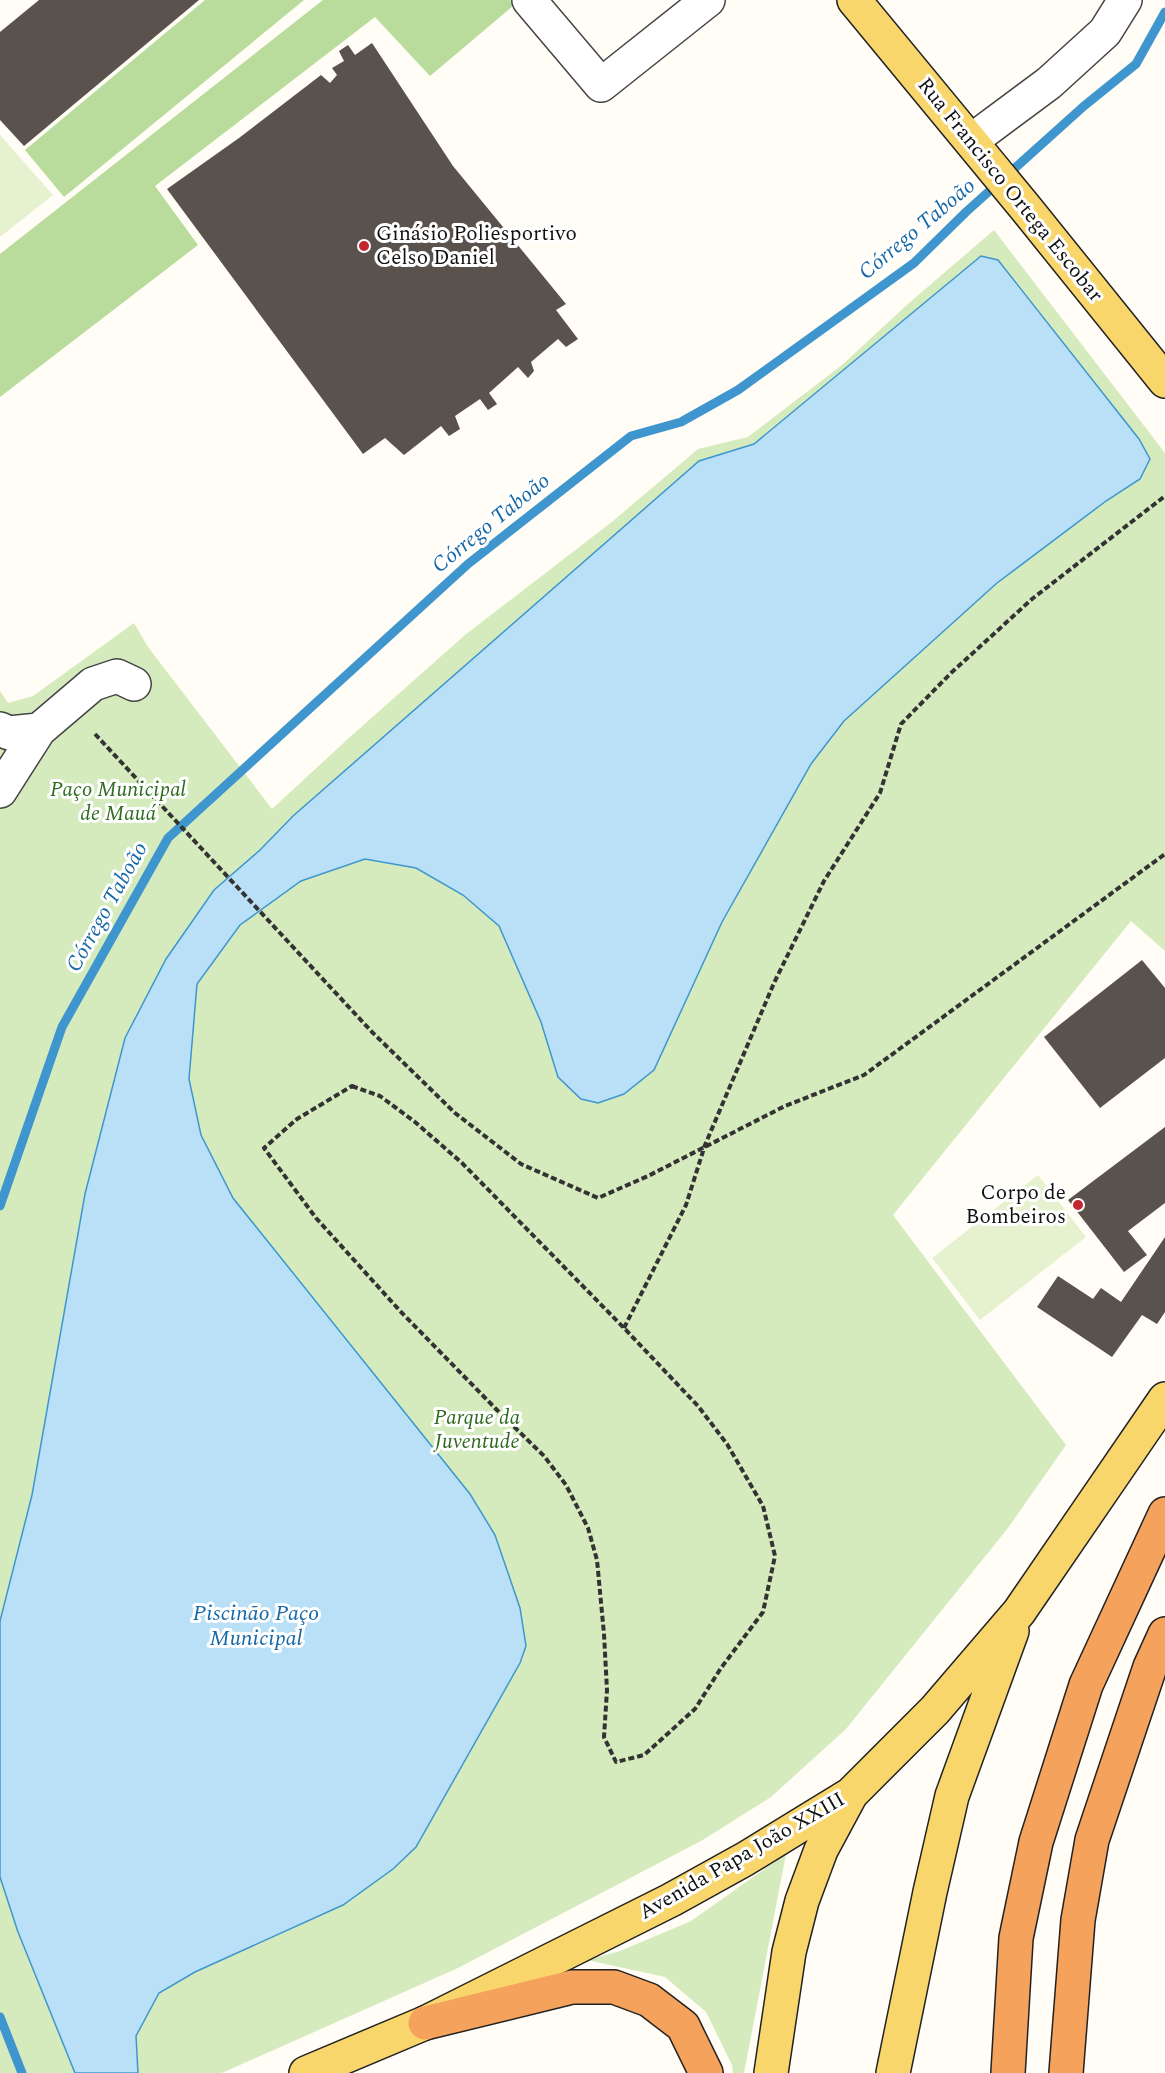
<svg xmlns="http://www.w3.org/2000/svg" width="1165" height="2073" viewBox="0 0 1165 2073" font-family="Spectral,serif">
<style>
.green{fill:#d5ebbd}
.forest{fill:#b9dc9c}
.pitch{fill:#e6f2cf}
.water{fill:#b9e0f7;stroke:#3f96cf;stroke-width:1.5}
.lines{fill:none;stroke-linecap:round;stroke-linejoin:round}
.stream{stroke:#3f96cf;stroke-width:9}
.building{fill:#5a524d}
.minor-casing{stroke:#444;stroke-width:36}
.major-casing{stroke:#222;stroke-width:36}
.highway-casing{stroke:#222;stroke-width:36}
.path{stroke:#333;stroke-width:4;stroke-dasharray:6 3;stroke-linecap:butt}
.minor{stroke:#fff;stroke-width:33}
.major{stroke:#f9d66b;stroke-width:33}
.highway{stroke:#f5a25d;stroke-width:33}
.poi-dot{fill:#c4262e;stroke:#fff;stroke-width:2}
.labels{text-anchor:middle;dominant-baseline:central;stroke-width:6;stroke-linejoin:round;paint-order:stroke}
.street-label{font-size:21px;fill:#111;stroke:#fff}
.poi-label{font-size:21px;fill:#111;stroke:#fff;text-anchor:start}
.park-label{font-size:21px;font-style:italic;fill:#2f6b1f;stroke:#fff}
.water-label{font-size:22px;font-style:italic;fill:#1768a6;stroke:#fff}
</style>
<rect width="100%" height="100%" fill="#fffdf5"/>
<path class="green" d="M994,230L1165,453V951L1131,921L893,1215L1066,1445L1008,1528L846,1729L771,1797L701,1841L458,1968L222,2073H0V691L8,703L33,696L134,623L148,647L272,809L350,737L465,635L613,521L698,449L748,437L842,365L909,303Z
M786,1854L744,2073H733L732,2065L706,2012L665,1977L587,1960L620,1951L691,1921Z"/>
<path class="forest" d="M205,0H304L64,197L25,150Z
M323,0H510L514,5L430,76L375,17L155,186L198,245L0,397V254Z"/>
<path class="pitch" d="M0,135L53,195L0,237Z
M1038,1175L1086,1237L980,1320L932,1258Z"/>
<path class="water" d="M981,256L998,260L1139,439L1150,459L1140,479L1106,501L997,583L844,721L811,764L722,922L654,1070L624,1094L598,1103L581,1099L558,1077L541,1022L499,926L463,895L416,868L365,859L301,881L240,925L197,984L189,1079L201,1135L233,1198L470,1494L495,1535L520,1608L526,1646L520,1663L416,1847L393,1869L343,1905L195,1972L159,1993L136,2036L138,2073H75L18,1932L0,1877V1621L32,1495L85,1194L125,1038L166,959L214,890L260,850L293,816L699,461L754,444Z"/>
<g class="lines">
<path class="stream" d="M0,1206L62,1027L168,838L468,564L631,436L681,422L738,390L914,263L966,212L1084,106L1136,64L1165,12
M0,2017L22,2073"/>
</g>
<path class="building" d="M39,0H199L24,146L0,120V32Z
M372,43L453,166L566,304L556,310L578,339L566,347L558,339L531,362L534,371L528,378L518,367L489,393L497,404L488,410L480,399L455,416L460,429L449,436L441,426L404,455L385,438L363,454L167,189L239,138L321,75L330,83L337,75L332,68L344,61L339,51L348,45L355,55Z
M1142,960L1165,988V1058L1100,1108L1044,1037Z
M1165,1127V1203L1128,1231L1147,1255L1124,1272L1068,1200Z
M1165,1237V1312L1157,1324L1142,1315L1112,1357L1037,1307L1058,1276L1093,1299L1101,1288L1121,1302Z"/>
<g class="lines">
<defs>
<path id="minor" d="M529,0L601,85L708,0
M971,141L1049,83L1105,32L1125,0
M0,729L9,733L39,730L93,684L117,676L134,684
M0,791L39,730"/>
<path id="major" d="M854,0L1024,206L1165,381
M306,2073L425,2023L671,1900L745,1859L851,1794L935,1710L1019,1612L1165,1399
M771,2073L789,1952L802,1901L821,1850L850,1796
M893,2073L930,1892L952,1796L1012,1631"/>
<path id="highway" d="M425,2023L572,1987H614L649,2000L683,2026L706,2073
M1008,2073L1016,1938L1036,1842L1086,1685L1165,1514
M1066,2073L1078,1920L1092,1840L1150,1667L1165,1634"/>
</defs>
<use href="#minor" class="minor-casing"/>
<use href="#major" class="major-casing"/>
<use href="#highway" class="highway-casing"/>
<path class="path" d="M95,734L372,1032L455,1113L521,1164L598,1198L648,1176L785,1106L864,1075L1165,854
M352,1086L380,1096L415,1122L462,1163L624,1328L698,1406L727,1444L763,1506L775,1556L763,1612L721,1668L695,1709L644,1755L616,1762L604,1737L607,1690L604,1634L597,1560L588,1528L566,1485L544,1456L497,1410L401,1312L316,1218L264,1148L297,1119Z
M624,1328L686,1205L705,1145L774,983L824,881L880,793L901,724L951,673L1032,599L1165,496"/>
<use href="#minor" class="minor"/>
<use href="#major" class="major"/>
<use href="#highway" class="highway"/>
</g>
<g class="poi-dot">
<circle cx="364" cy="246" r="6"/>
<circle cx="1078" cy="1205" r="6"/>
</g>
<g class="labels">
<g class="street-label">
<text transform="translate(1010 190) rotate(51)">Rua Francisco Ortega Escobar</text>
<text transform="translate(742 1856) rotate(-30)">Avenida Papa João XXIII</text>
</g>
<g class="poi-label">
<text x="376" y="234">Ginásio Poliesportivo<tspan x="376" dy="24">Celso Daniel</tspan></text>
<text x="1066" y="1193" text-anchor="end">Corpo de<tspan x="1066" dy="24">Bombeiros</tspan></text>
</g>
<g class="park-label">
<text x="118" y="790">Paço Municipal<tspan x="118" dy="24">de Mauá</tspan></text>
<text x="477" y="1418">Parque da<tspan x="477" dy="24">Juventude</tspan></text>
</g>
<g class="water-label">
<text transform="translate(917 229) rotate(-40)">Córrego Taboão</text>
<text transform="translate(491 523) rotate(-39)">Córrego Taboão</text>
<text transform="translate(107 907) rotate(-61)">Córrego Taboão</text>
<text x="256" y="1613">Piscinão Paço<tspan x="256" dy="25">Municipal</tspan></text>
</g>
</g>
</svg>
